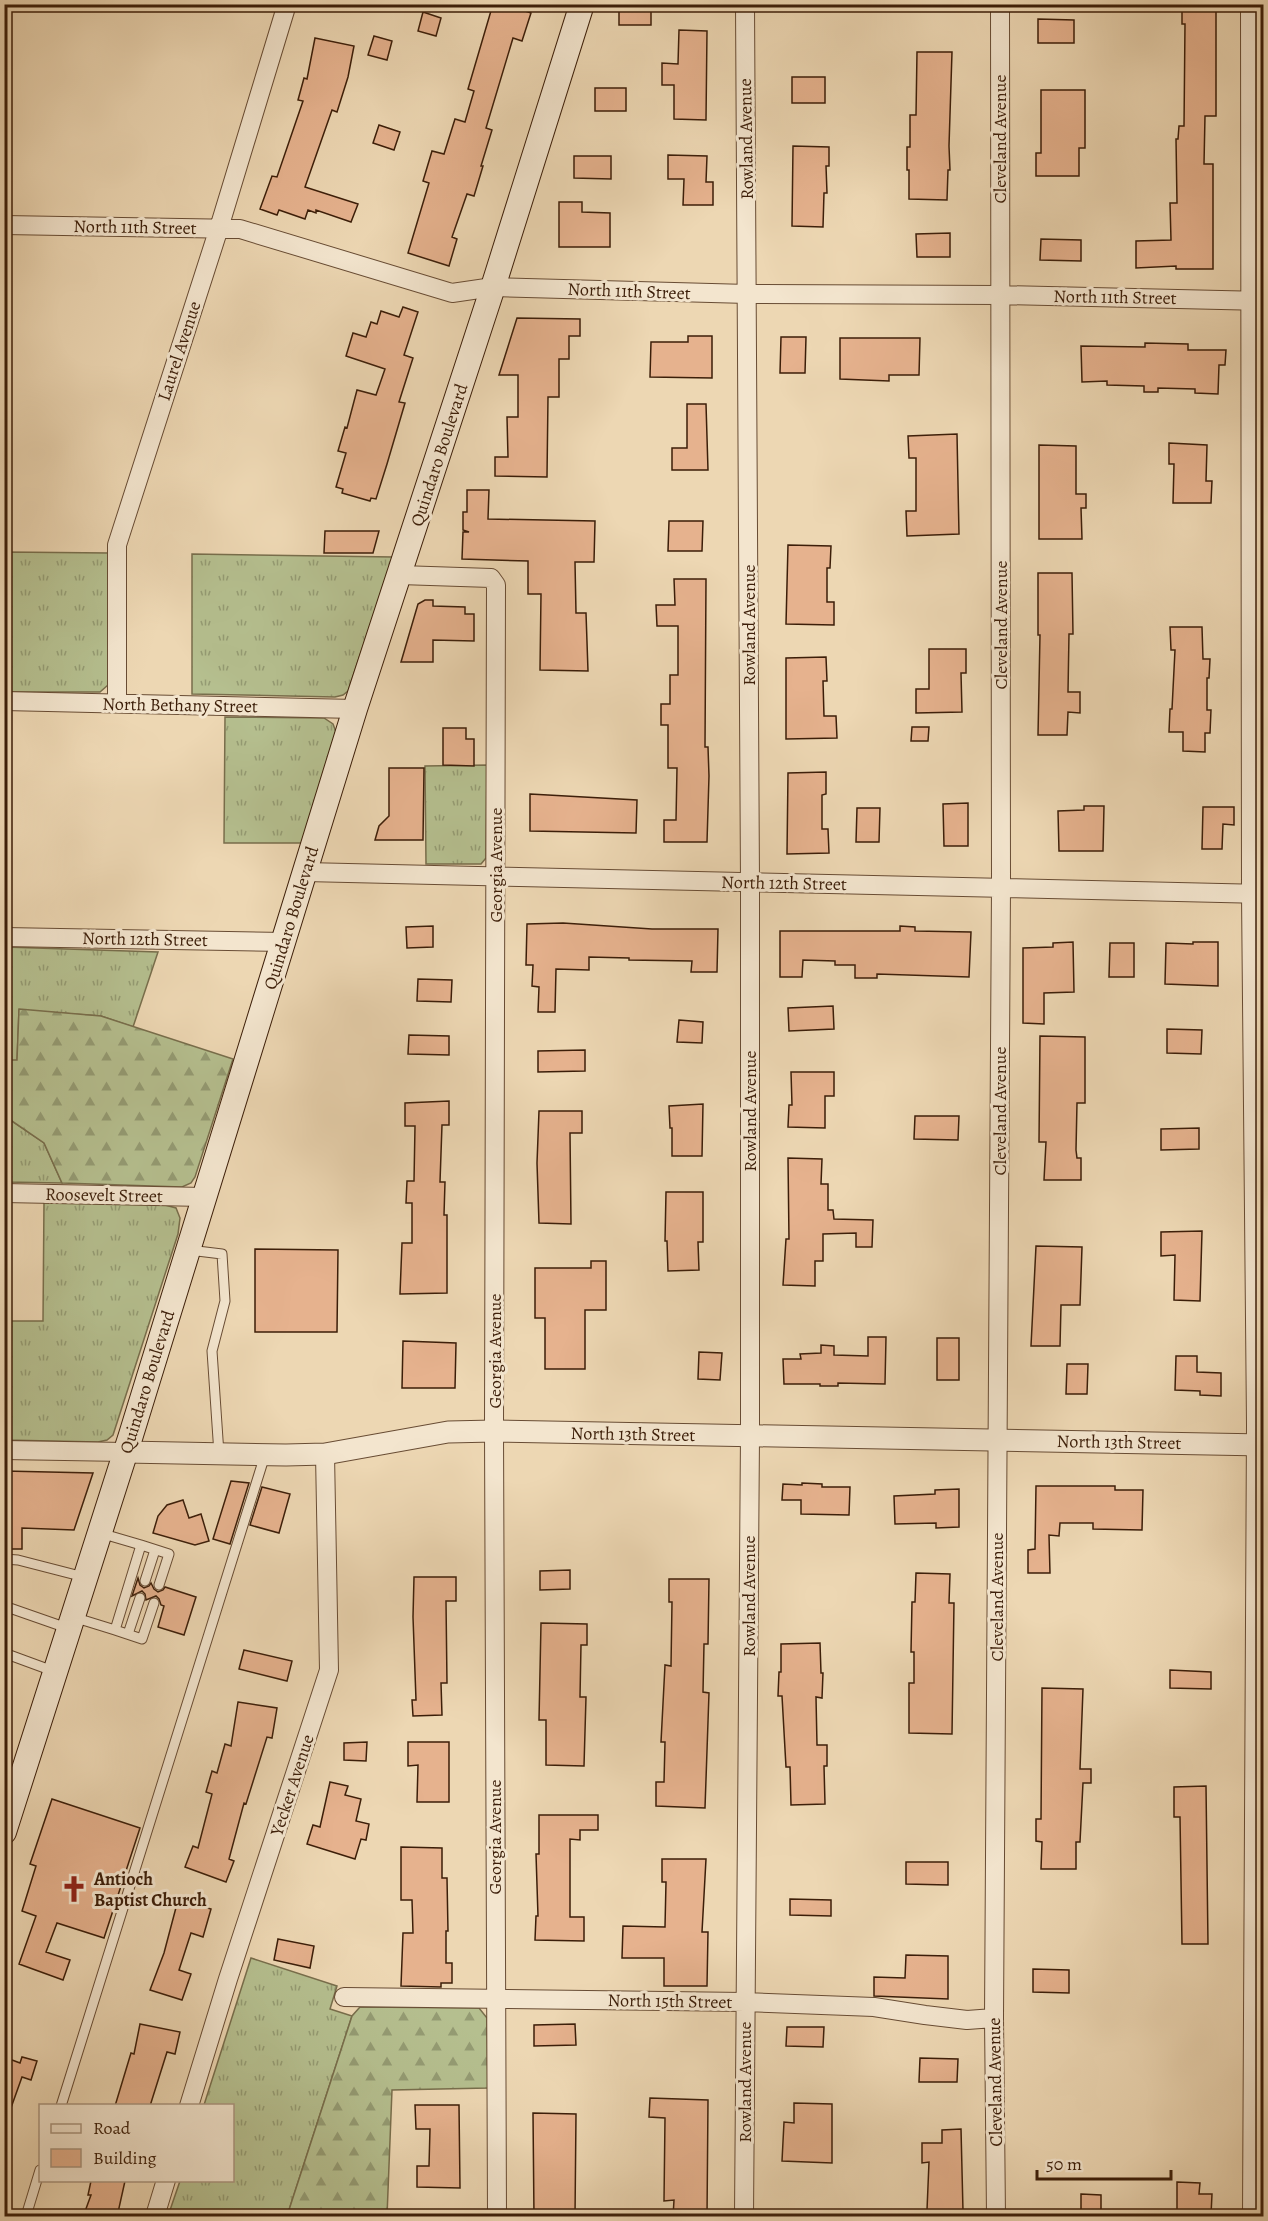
<svg xmlns="http://www.w3.org/2000/svg" width="1268" height="2221" viewBox="0 0 1268 2221" font-family="Alegreya,serif">
<style>
.grass{fill:url(#grass-tufts);stroke:#786e4c;stroke-width:1.5}
.forest{fill:url(#forest-firs);stroke:#786e4c;stroke-width:1.5}
.building{fill:#e6b28e;stroke:#3c1e09;stroke-width:1.5}
.lines{fill:none;stroke-linecap:round;stroke-linejoin:round}
.service-casing{stroke:#684c34;stroke-width:11}
.minor-casing{stroke:#684c34;stroke-width:20}
.tertiary-casing{stroke:#684c34;stroke-width:23}
.secondary-casing{stroke:#3c1e09;stroke-width:26}
.service{stroke:#f3e5ce;stroke-width:9}
.minor{stroke:#f3e5ce;stroke-width:18}
.tertiary{stroke:#f3e5ce;stroke-width:21}
.secondary{stroke:#f3e5ce;stroke-width:24}
.labels{text-anchor:middle;dominant-baseline:central;stroke-width:6;stroke-linejoin:round;paint-order:stroke}
.street-label{font-size:18px;fill:#3c1e09;stroke:#f3e5ce}
.poi-label{font-size:18px;font-weight:bold;fill:#3c1e09;stroke:#f3e5ce;text-anchor:start}
</style>
<defs>
<pattern id="grass-tufts" width="24" height="20" patternUnits="userSpaceOnUse" patternTransform="scale(1.5)"><rect width="24" height="20" fill="#b5bf8f"/><path d="M3 7l-1-3M5 7V3M7 7l1-3M15 17l-1-3M17 17v-4M19 17l1-3" fill="none" stroke="#949b73"/></pattern>
<pattern id="forest-firs" width="22" height="20" patternUnits="userSpaceOnUse" patternTransform="scale(1.5)"><rect width="22" height="20" fill="#b5bf8f"/><path d="M5 1l3.5 6h-7zM16 11l3.5 6h-7z" fill="#949b73"/></pattern>
</defs>
<rect width="100%" height="100%" fill="#edd7b3"/>
<filter id="stains"><feTurbulence type="fractalNoise" baseFrequency=".00333" numOctaves="4"/><feColorMatrix values="0 0 0 0 .2 0 0 0 0 .09 0 0 0 0 .02 0 0 0 .5 -.17"/></filter>
<radialGradient id="worn" r=".72"><stop offset=".6" stop-color="#630" stop-opacity="0"/><stop offset="1" stop-color="#630" stop-opacity=".3"/></radialGradient>
<path class="grass" d="M5,552L109,553L108,685L100,692H5Z
M192,554L393,557L348,691L343,695L335,697L192,694Z
M225,717L324,718L333,724L336,732L302,843H224Z
M487,765L486,858L481,864H426L425,766Z
M5,947L158,952L133,1027L101,1016L19,1010L17,1061L5,1060Z
M4,1116L44,1143L62,1183L5,1182Z
M44,1201L165,1205L176,1208L180,1218L178,1234L113,1435L107,1440L98,1442L5,1440V1321H43Z
M251,1958L337,1986L330,2009L352,2016L287,2216H168L180,2181L232,2180V2106L204,2105Z"/>
<path class="forest" d="M19,1009L101,1016L233,1059L195,1177L191,1183L182,1187L62,1183L44,1143L5,1116V1060H17Z
M360,2007L479,2008L487,2018L488,2088L392,2090L387,2216H287L352,2016Z"/>
<path class="building" d="M493,4H505L531,13L522,41L513,38L486,128L492,130L481,166H483L474,196L467,194L452,237L457,239L449,266L408,253L429,183L423,181L432,151L444,154L455,119L465,122L474,91L468,89Z
M619,4H651V25H619Z
M1182,4H1216V116H1205L1204,164H1213V269H1176V266L1136,268V241L1171,240L1170,203H1177L1176,139H1178L1179,126H1184L1185,24H1182Z
M423,12L441,18L436,36L418,31Z
M1038,19L1074,20V43H1038Z
M679,30L707,31L706,120L674,119V85H662V63L678,64Z
M374,36L392,41L387,60L368,55Z
M315,38L354,46L348,77L337,112L332,110L305,187L358,204L351,222L316,210V213L308,210L305,219L279,210L277,215L260,209L272,176L277,177L303,101L298,100L304,78L307,79Z
M917,52H952L949,146L950,170H948L947,200L909,199V170H907V147H910V115H916Z
M792,77H825V103H792Z
M595,88H626V111H595Z
M1041,90H1085V148H1079V176H1036V153H1041Z
M379,125L400,132L394,150L373,143Z
M793,146L829,147V166H826L827,193H824L823,227L792,226Z
M668,155L707,156L706,182H713V205H683L684,179H668Z
M574,156H611V179L574,178Z
M559,202H582V212L610,213V247H559Z
M950,233V257H917L916,234Z
M1041,239L1081,240V261L1040,260Z
M403,307L418,312L404,355L413,358L399,402L405,403L387,464L376,499L371,498L370,501L342,493L343,489L336,487L346,453L338,451L345,427L347,428L357,390L376,395L385,369L346,356L353,333L366,337L371,322L377,324L381,311L399,317Z
M517,318L580,319V336H569V359H559V397H548L547,477L495,476V457H508L507,417H518V375H499Z
M688,336H712V378L650,377L651,342H688Z
M781,337H806L805,373H780Z
M840,338H920L919,375H889V381L840,379Z
M1145,343L1188,344V350H1226L1225,365H1219L1218,394L1195,393V389L1158,388V392H1144V386L1107,385V381L1082,382L1081,346L1145,347Z
M687,404H706L708,470H672V448H687Z
M957,434L959,534L907,536L906,511H916V458H909L908,436Z
M1169,443L1207,445L1206,481H1212L1211,503H1173L1174,464H1169Z
M1039,445L1076,446V494H1086V508H1081L1082,539H1039Z
M467,490H489L488,519L595,521L594,562H575L576,613H586L588,671L540,670L541,594H528V561L462,559L463,532H469L463,530V512H467Z
M669,521H703L702,551H668Z
M325,531H379L373,553H324Z
M788,545L831,546L830,568H827V602H834V625L786,624Z
M1038,573H1072L1073,634H1069L1068,692H1080V713L1068,712L1067,735H1038L1040,635H1038Z
M674,579H706L705,747H708L709,776L707,842H664V820H676L677,768H668V725H661V704H670V675H678V626H657L656,605H675Z
M425,600H433V606L465,607V614H474V641L433,640V662H401L418,604Z
M1170,627H1202L1203,659H1210L1209,678H1207V710H1211L1210,733H1205V752L1183,751V732H1169L1170,709H1172L1175,650H1171Z
M929,649H966V673H961L962,712L916,713V689H929Z
M826,657L827,681H823L824,716H836L837,738L786,739V658Z
M912,727H929L928,741H911Z
M443,728H466V739H474V766L443,765Z
M389,768H424L423,840H375L379,826L389,816Z
M826,772V794L822,795V829H828L829,853L787,854L788,773Z
M530,794L637,800L636,833L530,831Z
M968,803V846H944L943,804Z
M1084,806H1104L1103,851H1059L1058,811L1084,810Z
M1203,807H1234V825L1223,824L1222,849H1202Z
M857,808H880L879,842H856Z
M563,923L652,929H718L717,972H691L692,961L629,960V958L589,957V970L556,969L555,1012H538L539,987L532,986L533,965H526L527,924Z
M433,926V947L407,948L406,927Z
M900,926L915,927V931L971,932L969,977L877,974V978H855V965H835V961L803,960L802,977H780V931H900Z
M1073,942L1074,992L1044,993V1024L1023,1023V948L1053,947V943Z
M1193,942H1218V986L1165,984L1166,943L1193,944Z
M1110,943H1134V977H1109Z
M418,979L452,980L451,1002L417,1001Z
M833,1006L834,1029L789,1031L788,1008Z
M679,1020L703,1022L702,1043L677,1042Z
M1167,1029L1202,1030L1201,1054L1167,1053Z
M409,1035L449,1036V1055L408,1054Z
M1040,1036L1085,1037V1103H1077L1076,1150L1077,1158H1081V1180H1044L1046,1142H1039Z
M585,1050V1071L538,1072V1051Z
M791,1072H834V1096H825V1128L788,1127L789,1105H792Z
M449,1101V1125H442L440,1182H445L444,1215H447V1293L400,1294L402,1243H412V1203H406L407,1181H414L415,1126H405V1103Z
M703,1104L702,1156H672V1128H670L669,1106Z
M539,1111H582V1133H570L571,1224L539,1223L537,1163Z
M915,1116H959L958,1140L914,1139Z
M1199,1128V1149L1161,1150V1129Z
M788,1158L822,1159L821,1184H828V1210H833L834,1219L873,1220L872,1247H856V1233L823,1234V1261H815V1286L783,1285L786,1239H789Z
M666,1192H703V1242H698L699,1270L668,1271L667,1241H665Z
M1202,1231L1200,1301L1174,1300L1175,1255L1161,1256V1232Z
M1036,1246L1082,1247L1080,1305H1061L1060,1346H1031Z
M255,1249L338,1250L337,1332H255Z
M591,1261H606V1310H585V1369H545V1318H535V1268H591Z
M868,1337H886L885,1384L838,1383V1386H820V1384H784L783,1359H801L800,1354L821,1353V1345L834,1346V1355L868,1356Z
M937,1338H959V1380H937Z
M403,1341L456,1343L455,1388H402Z
M699,1352L722,1353L720,1380L698,1379Z
M1176,1356H1197V1372L1221,1373V1396L1200,1395V1391L1175,1390Z
M1067,1364H1088L1087,1394H1066Z
M4,1471L93,1473L74,1530L22,1528V1549H4Z
M231,1481L249,1483L230,1544L213,1539Z
M802,1483L822,1484V1487H850L849,1515L801,1514V1500H782L783,1484L802,1485Z
M1036,1486H1115V1490H1143L1142,1530L1093,1529V1523H1060L1059,1536L1049,1535L1050,1573H1028V1550L1035,1549Z
M262,1487L290,1494L279,1533L250,1525Z
M959,1489V1527L936,1528V1523L895,1524L894,1496L935,1494V1490Z
M183,1500L189,1518L201,1514L209,1541L195,1545L153,1533L158,1516L167,1505Z
M570,1570V1589L540,1590V1571Z
M916,1573L950,1574L949,1603H954L952,1734L909,1733V1683H914V1652H911L912,1602H915Z
M414,1577H456V1601H446L447,1683H441L442,1715L413,1716L412,1700H416L413,1617Z
M138,1578L140,1585L144,1588L149,1586L151,1583L154,1589L158,1592L163,1590L165,1587L196,1597L184,1635L158,1627L164,1606L161,1605L159,1599L156,1596L146,1600L145,1594L142,1591L132,1596Z
M669,1579H709L708,1644H704L703,1692L709,1693L705,1808L656,1806V1782H664L665,1742H661L665,1665L671,1666L672,1602H669Z
M541,1623L587,1624V1645H581L580,1697H586L584,1766L546,1765V1720H539Z
M820,1643L821,1673H823L822,1698L816,1697L817,1745H827V1766H824L825,1804L791,1805L790,1767H786L782,1696H778L779,1672H781V1644Z
M244,1650L292,1661L287,1681L239,1669Z
M1170,1670L1211,1672V1689L1170,1688Z
M1042,1688L1083,1689L1080,1769H1091V1783H1083L1080,1842H1076V1869H1041L1042,1842L1036,1841V1819H1041Z
M238,1702L277,1708L272,1738L267,1737L246,1804L244,1803L229,1859L234,1861L226,1882L185,1867L193,1846L198,1848L212,1794L206,1792L212,1771L217,1773L225,1744L231,1746Z
M367,1742L366,1761L344,1760V1743Z
M408,1742H449V1802H417L418,1765L408,1766Z
M330,1782L348,1786L345,1795L361,1799L356,1821L369,1824L366,1840L361,1839L355,1859L307,1844L313,1825L320,1827Z
M1206,1786L1208,1944H1182L1180,1817H1174V1787Z
M52,1799L140,1828L104,1938L57,1923L46,1952L70,1960L63,1980L19,1964L36,1916L22,1911L36,1866L30,1864Z
M539,1815H598V1830H580V1840L570,1839V1917H584V1941L535,1940L536,1916H538L536,1854H539Z
M401,1847L442,1848V1878H447L448,1931H446V1963H452V1983H441V1987L401,1986L403,1933H413L412,1900H401Z
M662,1859H706L702,1932H708L707,1986H664V1958H622L623,1926L665,1927L666,1882H662Z
M906,1862H948V1885L906,1884Z
M790,1899L831,1900V1916L790,1915Z
M178,1900L211,1909L203,1937L191,1933L179,1970L191,1974L182,2000L150,1990L164,1953Z
M278,1939L314,1946L310,1968L274,1960Z
M906,1955L948,1956V1999L874,1996V1977L905,1978Z
M1033,1969L1069,1970V1993L1033,1992Z
M140,2024L180,2032L175,2054L167,2052L150,2106H115L131,2053L134,2054Z
M575,2024L576,2045L534,2046V2025Z
M787,2027H824L823,2047L786,2046Z
M4,2057L20,2063L22,2057L37,2061L31,2080L22,2077L7,2119H4Z
M920,2058L958,2059L957,2082H919Z
M650,2098L708,2100L707,2217H673L674,2200L664,2201L665,2118L649,2117Z
M794,2103L832,2104V2163L782,2161L784,2122L794,2123Z
M415,2105H459L460,2188L417,2187V2166H429L430,2129H416Z
M533,2113L576,2114L575,2217H534Z
M961,2129L963,2211L927,2210L929,2162L922,2163V2143H942V2130Z
M91,2181H125L117,2217H83L91,2195H88Z
M1177,2182L1200,2183L1199,2194H1212L1211,2215L1177,2213Z
M1081,2194L1101,2195V2214H1081Z"/>
<g class="lines">
<defs>
<path id="service" d="M189,1250L222,1254L225,1301L212,1351L219,1454
M141,1545L169,1554L159,1585
M4,1559L18,1560L84,1577
M145,1581L155,1550
M4,1606L67,1628
M73,1617L115,1630L141,1545L100,1533
M115,1630L142,1639L154,1603
M128,1634L140,1598
M4,1653L53,1671
M61,2106L265,1455
M26,2216L40,2170"/>
<path id="minor" d="M1250,4L1251,894L1256,1425L1252,2216
M4,225L240,229L452,293L493,287L748,294L1000,295L1264,301
M400,575L491,578L496,585L494,1431L497,2216
M4,701L355,709
M117,703V545L219,228L287,4
M305,872L1264,894
M4,937L285,942
M4,1193L204,1197
M4,1450L125,1452
M344,1997L745,2002L874,2007L925,2015L967,2020L994,2018
M189,2106L228,1979L329,1670L325,1454
M155,2216L166,2180
M744,2216L750,1436V883L745,4
M996,2216L994,2018L1001,887L1000,4"/>
<path id="tertiary" d="M125,1452L286,1455L325,1454L448,1432L494,1431L1264,1445"/>
<path id="secondary" d="M4,1832L131,1435L355,709L493,287L582,4"/>
</defs>
<use href="#service" class="service-casing"/>
<use href="#minor" class="minor-casing"/>
<use href="#tertiary" class="tertiary-casing"/>
<use href="#secondary" class="secondary-casing"/>
<use href="#service" class="service"/>
<use href="#minor" class="minor"/>
<use href="#tertiary" class="tertiary"/>
<use href="#secondary" class="secondary"/>
</g>
<defs>
<symbol id="church-bare" viewBox="-9 -9 18 18"><path d="M-1.2-6h2.4v3.5h3.3v2.4h-3.3V6h-2.4V-.1h-3.3v-2.4h3.3Z" fill="#8f2418" stroke="#f3e5ce" stroke-width="2.5" paint-order="stroke"/></symbol>
</defs>
<g fill-rule="evenodd">
<use href="#church-bare" x="55" y="1870" width="38" height="38"/>
</g>
<g class="labels">
<g class="street-label">
<text transform="translate(746 139) rotate(-91)">Rowland Avenue</text>
<text transform="translate(1000 139) rotate(-90)">Cleveland Avenue</text>
<text transform="translate(135 227) rotate(1)">North 11th Street</text>
<text transform="translate(629 291) rotate(2)">North 11th Street</text>
<text transform="translate(1115 297) rotate(1)">North 11th Street</text>
<text transform="translate(179 351) rotate(-72)">Laurel Avenue</text>
<text transform="translate(439 455) rotate(-72)">Quindaro Boulevard</text>
<text transform="translate(749 625) rotate(-90)">Rowland Avenue</text>
<text transform="translate(1001 625) rotate(-90)">Cleveland Avenue</text>
<text transform="translate(180 705) rotate(1)">North Bethany Street</text>
<text transform="translate(496 865) rotate(-90)">Georgia Avenue</text>
<text transform="translate(784 883) rotate(1)">North 12th Street</text>
<text transform="translate(291 918) rotate(-73)">Quindaro Boulevard</text>
<text transform="translate(145 939) rotate(1)">North 12th Street</text>
<text transform="translate(750 1111) rotate(-90)">Rowland Avenue</text>
<text transform="translate(1000 1111) rotate(-90)">Cleveland Avenue</text>
<text transform="translate(104 1195) rotate(1)">Roosevelt Street</text>
<text transform="translate(495 1351) rotate(-90)">Georgia Avenue</text>
<text transform="translate(147 1382) rotate(-73)">Quindaro Boulevard</text>
<text transform="translate(633 1434) rotate(1)">North 13th Street</text>
<text transform="translate(1119 1442) rotate(1)">North 13th Street</text>
<text transform="translate(749 1596) rotate(-90)">Rowland Avenue</text>
<text transform="translate(997 1597) rotate(-90)">Cleveland Avenue</text>
<text transform="translate(292 1785) rotate(-72)">Yecker Avenue</text>
<text transform="translate(495 1837) rotate(-90)">Georgia Avenue</text>
<text transform="translate(670 2001) rotate(1)">North 15th Street</text>
<text transform="translate(745 2082) rotate(-90)">Rowland Avenue</text>
<text transform="translate(995 2082) rotate(-91)">Cleveland Avenue</text>
</g>
<g class="poi-label">
<text x="94" y="1879">Antioch<tspan x="94" dy="21">Baptist Church</tspan></text>
</g>
</g>
<rect width="1268" height="2221" fill="none" stroke="#edd7b3" stroke-width="24"/>
<rect x="6" y="6" width="1256" height="2209" fill="none" stroke="#3c1e09" stroke-width="3"/>
<rect x="12" y="12" width="1244" height="2197" fill="none" stroke="#3c1e09" stroke-width="1.5"/>
<rect x="39" y="2104" width="195" height="78" fill="#f3e5ce" stroke="#aa957f" stroke-width="1.5"/>
<rect x="51" y="2124" width="30" height="9" fill="#f3e5ce" stroke="#aa957f" stroke-width="1.5"/>
<text x="93" y="2134" font-size="18" fill="#3c1e09">Road</text>
<rect x="51" y="2149" width="30" height="18" fill="#e6b28e" stroke="#aa957f" stroke-width="1.5"/>
<text x="93" y="2164" font-size="18" fill="#3c1e09">Building</text>
<path d="M1037 2170v9h134v-9" fill="none" stroke="#3c1e09" stroke-width="3"/>
<text x="1046" y="2170" font-size="18" fill="#3c1e09" stroke="#f3e5ce" stroke-width="4.5" paint-order="stroke">50 m</text>
<rect width="100%" height="100%" filter="url(#stains)"/>
<rect width="100%" height="100%" fill="url(#worn)"/>
</svg>
